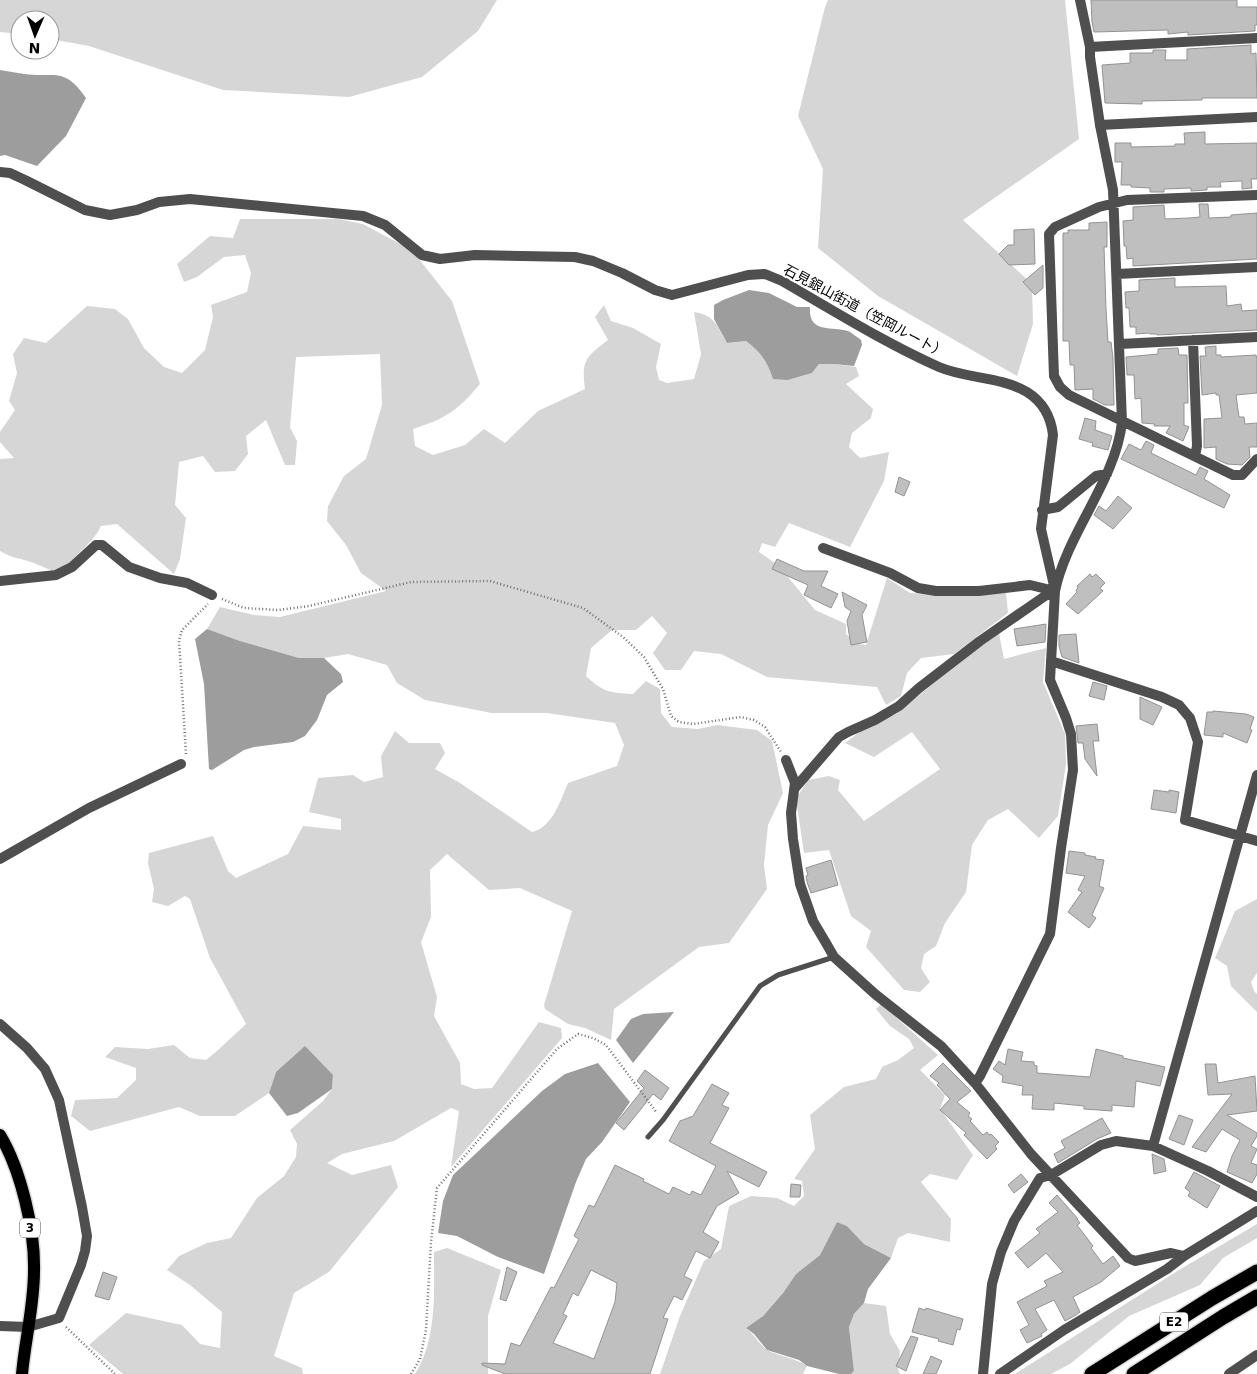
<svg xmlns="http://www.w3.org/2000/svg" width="1257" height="1374" viewBox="0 0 1257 1374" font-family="'DejaVu Sans','Noto Sans JP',sans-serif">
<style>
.green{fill:#d6d6d6}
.water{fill:#9d9d9d}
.building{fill:#bfbfbf;stroke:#939393;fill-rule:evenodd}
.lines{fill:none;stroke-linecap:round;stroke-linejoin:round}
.primary-casing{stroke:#dbdbdb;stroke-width:15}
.motorway-casing{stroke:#dbdbdb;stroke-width:18}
.path{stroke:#717171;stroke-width:2.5;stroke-dasharray:1 2.5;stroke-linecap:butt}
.service{stroke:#4f4f4f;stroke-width:5}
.minor{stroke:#4f4f4f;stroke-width:10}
.tertiary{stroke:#4f4f4f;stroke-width:10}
.primary{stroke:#000;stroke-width:12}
.motorway{stroke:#000;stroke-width:15}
.labels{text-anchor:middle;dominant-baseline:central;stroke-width:4;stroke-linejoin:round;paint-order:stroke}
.shield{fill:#fff;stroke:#4c4c4c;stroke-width:1}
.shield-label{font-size:12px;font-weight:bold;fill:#000}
.street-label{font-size:14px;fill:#000;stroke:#fff}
</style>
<rect width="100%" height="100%" fill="#fff"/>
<path class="green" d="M0,0H497L478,31L422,77L349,97L223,90L89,46L50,39V20H20V34L0,32Z
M828,0H1065L1079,139L963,220L1032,284L1033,324L1017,376L878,296L818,248L823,169L798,116L825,7Z
M240,219H338L363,224L402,245L419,259L452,301L480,384C457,411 447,418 413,429L415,446L433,455L465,445L484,429L505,443L538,411L585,389C581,360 586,357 608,340L595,317L604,305L611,321L633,328L661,344L656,367L659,380L667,383L694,379L701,354L694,312C715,315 717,326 727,343L746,341L758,350L769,366L788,380L812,373L819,364H834L856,367L859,376L846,384L873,409L871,418L852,433L849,447L860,458L889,452L884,481L850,547L789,523L775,547L762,543L759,552L779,566L815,610L846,624V634L858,644L866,645L887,578L910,593L953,595L1006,593L1008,613L954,654L921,658L907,673L901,696L886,705L877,687L767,677L721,654L694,651L681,670H665L653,653L667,633L652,616L636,630H612L591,648L586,676C603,692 610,693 633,694L646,681L660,689L661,713L672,727L698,729L717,725L757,730L772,741L783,793L768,825L764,865L767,889L729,943L699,947L614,1009L611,1040L585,1028L568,1024L545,1009L544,1005L572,911L520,888L489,890L447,854L430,870L431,917L421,942L437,997L434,1016L460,1063L461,1084L474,1089L492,1088L539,1022L561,1028L562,1038L451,1167L459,1111L451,1108L394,1141L342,1154L327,1163L352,1175L391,1165L398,1187L329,1272L294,1293L274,1356L302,1368L303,1374H123L89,1345L126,1313L182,1325L200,1344L220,1348L222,1312L190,1285L167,1270L179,1256L207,1243L231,1238L257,1198L284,1176L296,1157L297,1144L290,1130L323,1101L332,1089L333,1076L276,1072L269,1093L235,1116H200L179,1107L90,1131L71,1116L75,1100L117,1098L136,1080V1068L105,1057L115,1047L148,1049L174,1045L190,1058L206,1060L217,1051L246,1024L210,958L190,899L185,896L168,906L152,902L154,889L148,863L149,853L213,836L228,871L236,878L288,854L303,826L341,830V819L309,812L318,778L353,775L364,782L383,777L381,756L395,731L409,743H440L445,753L435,769L460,783L532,832C553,827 560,801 568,783L617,766L624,745L615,723L547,713H492L425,700L397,683L387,665L348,654L324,658H299L240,641L207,629L220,607L254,615L280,617L386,591L361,573L346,545L327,521L328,506L344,476L366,459L382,405L380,354L296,357L290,427L297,441L295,465H285L266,420L246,436L248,454L235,471L215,472L203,456L179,462L175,505L186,518L180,559L174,574L117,524L101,526C92,545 75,553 65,571C50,572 47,568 34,563C21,558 13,559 0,551V459L14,458L0,442V432L15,410L9,401L17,373L13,354L24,338L46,343L87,306L115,309L128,319L144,348L164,367L182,373L205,350L213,317L211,305L247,292L251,273L245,255L224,257L197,277L184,282L177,264L210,236L233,238Z
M999,633L1004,659L1046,648L1043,682L1065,734L1066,764L1058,816L1039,838L1008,809L988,820L972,845L966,892L945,923L936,946L924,954L921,968L930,982L920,992L904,990L866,947L871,931L851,916L829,850L804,853L796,799L808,780L829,776L840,780L838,790L864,821L940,769L912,732L874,757L845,743L865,728L896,714L963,659Z
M1257,899V973L1251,982L1254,991L1257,994V1012L1231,986L1227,966L1215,958L1235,911Z
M881,1004L938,1055L920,1070L945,1095L940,1109L973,1155L957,1180L930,1174L921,1182L951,1219L950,1242L908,1233L898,1238L891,1258L864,1244L847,1226L837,1222L820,1255L796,1274L783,1293L763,1316L746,1328C754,1334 761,1347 769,1351C782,1357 795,1358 807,1366L803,1374H660L680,1316L704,1261L721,1249L729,1206L751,1196L777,1198L794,1206L804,1196L802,1181L794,1179L815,1149L810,1115L844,1087L876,1079L882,1067L898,1060L914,1048L909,1039L890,1026L876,1009Z
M1257,1224V1238L1223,1258L1200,1285L1129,1316L1070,1364L1051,1374H1015L1179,1270Z
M447,1248L501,1270L488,1316V1374H415C437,1339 434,1293 434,1252Z
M864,1303L886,1306L890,1334L900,1351L898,1369L900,1374H851L854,1371L849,1327L854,1314Z"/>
<path class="water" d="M0,70C8,71 16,73 24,74C55,78 64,66 86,98L66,136L37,166L5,155L0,156Z
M749,290L769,293L797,307H810C808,334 832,326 848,331C852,333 857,337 861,340L862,345L854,366L834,364H819L812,373L788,380L773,379C768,362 760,351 746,341L727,343L714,319V305L723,300Z
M207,629L240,641L299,658H324L341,674L343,682L327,695L317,720L305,736L293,742L254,747L244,750L212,770L209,769L204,684L195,639Z
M674,1012L633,1063L616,1040L631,1019L643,1014Z
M305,1046L333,1075L332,1089L298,1113L287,1116L269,1093L276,1072Z
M598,1063L630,1102L602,1142L586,1159L576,1182L544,1274L498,1257L457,1236L438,1233L443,1201L453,1175L542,1091L565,1074Z
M837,1222L847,1226L864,1244L891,1258L868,1289L864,1303L854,1314L849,1327L854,1371L851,1374H839L807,1366L799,1360L767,1350L754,1334L746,1328L763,1316L783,1293L796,1274L820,1255Z"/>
<path class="building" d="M1091,0H1237V7H1257V25H1255V31L1188,35V32L1168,34V30L1094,32L1092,22Z
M1251,45V54L1256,53L1257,98H1202V100L1142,101V104L1105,103L1102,65L1130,63V53H1153V50H1166L1165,60H1187V49Z
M1205,132V144L1257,143V179H1251L1252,188L1242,189V181L1220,182L1221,187H1207V190L1191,191V188L1164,189V192H1150V188L1131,187V185H1121L1122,162H1115V143H1131V147L1175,146V144H1185L1184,133Z
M1199,204H1208L1209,218L1231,217V215L1257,213V259L1133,266V258L1127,259L1126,246H1124L1123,221L1133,220V207L1164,205L1165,219L1189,218L1200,217Z
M1107,222V247H1104L1106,309L1108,342H1111L1113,358L1114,405H1105L1093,399V389L1075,390L1074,365H1070L1069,341H1063V233H1068V230H1089V223Z
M1034,229L1035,264L1009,265L999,254L1008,245H1014V230Z
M1043,265V288L1035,295L1023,282Z
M1175,278V287L1226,286L1227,306L1241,304L1242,311L1257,310V330L1157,335V334H1150L1149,333L1136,334V327H1130L1129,308H1126L1125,292L1139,291V280Z
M1216,346V355H1221V357L1256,355L1257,359V393L1236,395L1239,417H1244L1245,424L1257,423V447H1249L1250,457L1242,465L1227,464L1216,459V447L1204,448V419L1222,418L1219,395H1216V393L1202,395L1200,356H1206L1205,347Z
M1178,348L1179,355H1187L1188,403H1184V425L1189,427L1183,441L1166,433L1170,426H1154L1155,424L1142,423L1141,398L1135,399L1134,375H1127L1126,357L1158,354V349Z
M1085,418L1096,421L1095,430L1112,436L1108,450L1092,446L1093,443L1079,439Z
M1146,441L1154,445L1151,453L1196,475L1200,467L1208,471L1204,479L1230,495L1224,508L1121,459L1129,444L1141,450Z
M899,477L910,482L904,496L895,492Z
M1118,496L1132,508L1113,529L1094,515L1099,506L1106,511Z
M777,559L804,571H828L821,586L838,594L831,608L804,595L808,585L772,569Z
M1090,574L1092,577L1096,574L1105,583L1100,588L1103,591L1078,614L1066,604L1077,592L1076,590L1078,588L1077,586Z
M842,592L867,605L862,615L867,642L851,645L847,621L851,611L845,607Z
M1046,624L1045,642L1017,646L1014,629Z
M1076,634L1079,663L1062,657L1059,646V635Z
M1093,682L1107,686L1104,700L1089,696Z
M1140,697L1162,707L1153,725L1140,719Z
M1213,711L1246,714L1254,717L1250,729L1252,730L1247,743L1223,733V737L1204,735L1207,712H1213Z
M1097,724L1099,741H1093L1097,776L1085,759L1083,743H1078L1076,726Z
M1154,790L1169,792V790L1179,792L1176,813L1151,809Z
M1069,851L1085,853V855L1096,857L1095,859L1104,860L1099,886L1104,888L1092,915L1096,918L1089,928L1068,912L1082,892L1078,890L1085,876L1066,873Z
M831,860L838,885L811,893L807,882L806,876L808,875L806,868Z
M1008,1049L1023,1052L1021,1061L1034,1062V1065L1037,1066V1073L1090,1077L1096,1049L1123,1056V1058L1165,1067L1160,1086L1136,1081L1134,1107L1112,1105V1111L1084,1109V1106L1054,1103V1110L1032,1109L1033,1095H1022L1023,1086L1002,1082L1003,1076L993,1069L999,1061L1005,1065Z
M943,1063L971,1091L957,1102L970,1113L968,1116L972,1119L970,1121L983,1135L987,1132L989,1135L991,1134L999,1142L995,1146L997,1149L987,1159L964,1135L966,1133L940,1110L950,1099L937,1085L939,1083L930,1076Z
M1205,1064H1216L1218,1083L1255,1076L1257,1111L1227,1115L1257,1133V1136L1251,1146L1257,1149L1251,1163L1257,1165V1174L1252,1183L1227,1172L1232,1156L1240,1140L1222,1129L1206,1152L1192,1147L1232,1094L1208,1095Z
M645,1070L669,1088L661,1100L653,1094L624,1130L616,1123L644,1088L637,1081Z
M712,1084L729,1093L722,1105L729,1108L710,1143L767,1172L759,1187L727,1171L739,1193L717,1206L703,1232L719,1242L710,1258L696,1251L684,1276L692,1280L682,1300L674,1296L663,1318L668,1319L650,1374H505L482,1365V1363L505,1364L511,1343L520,1346L551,1287L554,1288L579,1239L574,1236L589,1205L594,1207L615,1165L644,1179L643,1181L669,1194L673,1187L690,1195L692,1191L701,1195L716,1166L669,1141L680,1121L693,1116ZM591,1270L617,1283L615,1302L594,1359L553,1343L567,1316L563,1314L573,1293L578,1296Z
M1179,1115L1193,1120L1184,1145L1169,1139Z
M1102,1118L1111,1133L1097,1139L1058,1163L1054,1154L1065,1148L1061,1141Z
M1152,1154L1164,1159L1166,1171L1154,1174Z
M1194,1172L1220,1186L1207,1208L1188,1196L1190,1192L1185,1188Z
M1021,1174L1028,1182L1014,1193L1008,1185Z
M791,1184L801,1185L800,1197H790Z
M1057,1195L1078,1219H1077L1080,1223L1077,1225L1093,1246L1091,1248L1103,1264L1113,1256L1120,1266L1101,1282L1073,1297L1080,1312L1076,1315L1065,1321L1054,1300L1035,1309L1047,1330L1041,1334L1042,1336L1027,1343L1020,1330L1029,1325L1017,1302L1047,1286L1044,1281L1063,1272L1046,1253L1028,1268L1015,1253L1040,1233L1036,1229L1058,1212L1049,1203Z
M507,1267L517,1272L506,1301L500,1299Z
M103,1272L117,1277L109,1300L95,1296Z
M919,1308L925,1310L926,1308L963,1319L960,1330L957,1329L953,1345L938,1341L939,1339L912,1332Z
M911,1336L918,1338L906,1371L896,1366Z
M931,1356L942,1361L936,1374H923Z"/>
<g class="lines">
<defs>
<path id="primary" d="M0,1135C21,1170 35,1230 34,1271C34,1306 25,1340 22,1374"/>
<path id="motorway" d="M1092,1374L1212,1298L1257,1272
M1134,1374L1223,1317L1257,1297"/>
</defs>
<use href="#primary" class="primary-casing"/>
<use href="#motorway" class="motorway-casing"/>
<path class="path" d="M222,599L244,608L278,610L309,606L411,582L490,581L583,608L623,637L644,657L663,689L671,716L679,722L693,724L741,717L754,720L765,727L781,752
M186,754L179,640L182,630L208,604
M66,1327L115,1374
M411,1374L420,1359L426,1330L431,1242L437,1188L557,1049L578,1034L593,1038L606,1045L657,1113"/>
<path class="service" d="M648,1137L663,1120L760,986L778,975L834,957"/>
<path class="minor" d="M1080,0L1090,47V57L1100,125L1113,190L1122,422C1116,480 1067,533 1055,591L1050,680L1066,718L1071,734L1073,770L1061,848L1050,934L980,1076L975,1083L1031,1154L1128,1258L1135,1261L1171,1253L1184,1256
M1090,47L1257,38
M0,172L10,173L25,180L85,210L110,215L137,210L159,202L190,199L363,216L385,225L422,255L440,259L475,255L575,257L593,261L622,273L655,290L672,295L748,275L765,274L782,281C834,311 885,343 939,367C967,379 1000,376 1027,392C1043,402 1051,417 1053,435L1041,529L1055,590
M1257,195L1127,200L1099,207L1055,227L1049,234L1054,376L1060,387L1069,395L1233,475H1242L1257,459
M1117,274L1257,267
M1193,340L1197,446L1195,456
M1120,344L1257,337
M1042,510L1058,507L1096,476L1107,474
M823,548L890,573L918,588L936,591H979L1030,585L1055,591
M0,581L56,575L72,567L96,545H102L129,567L160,578L187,583L212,595
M1051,661L1162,697L1179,705L1190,718L1198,742L1185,820L1257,841
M786,760L795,783L791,813L793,839L800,884L813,921L826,943L834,957L875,994L941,1046L975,1083
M795,788L839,737L848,732L875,720L899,706L919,688L980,641L1045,596L1055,591
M0,859L89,808L181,764
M0,1024L27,1048L45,1069L59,1100L82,1207L87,1236L85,1251L81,1265L59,1318L28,1327
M1153,1146L1257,775
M983,1374L992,1284L1001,1252L1014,1221L1040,1178L1051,1175L1101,1145L1116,1141L1153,1146L1208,1171L1257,1197
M1000,1374L1064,1330L1167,1269L1184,1256L1257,1211"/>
<path class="tertiary" d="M1100,125L1257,117
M0,1326L28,1327
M1229,1374L1257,1355"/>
<use href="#primary" class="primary"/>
<use href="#motorway" class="motorway"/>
</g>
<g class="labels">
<g class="shield">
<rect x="20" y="1218.5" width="20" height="19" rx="4"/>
<rect x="1160" y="1312.5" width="28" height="19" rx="4"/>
</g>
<g class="shield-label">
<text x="30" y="1228">3</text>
<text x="1174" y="1322">E2</text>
</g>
<g class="street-label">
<text transform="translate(865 311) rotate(28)">石見銀山街道（笠岡ルート）</text>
</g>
</g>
<g transform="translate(35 35) rotate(182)"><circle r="24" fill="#ffffff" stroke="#999999"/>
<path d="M0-4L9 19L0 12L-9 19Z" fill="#000000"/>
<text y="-8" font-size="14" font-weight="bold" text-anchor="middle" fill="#000000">N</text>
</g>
</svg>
